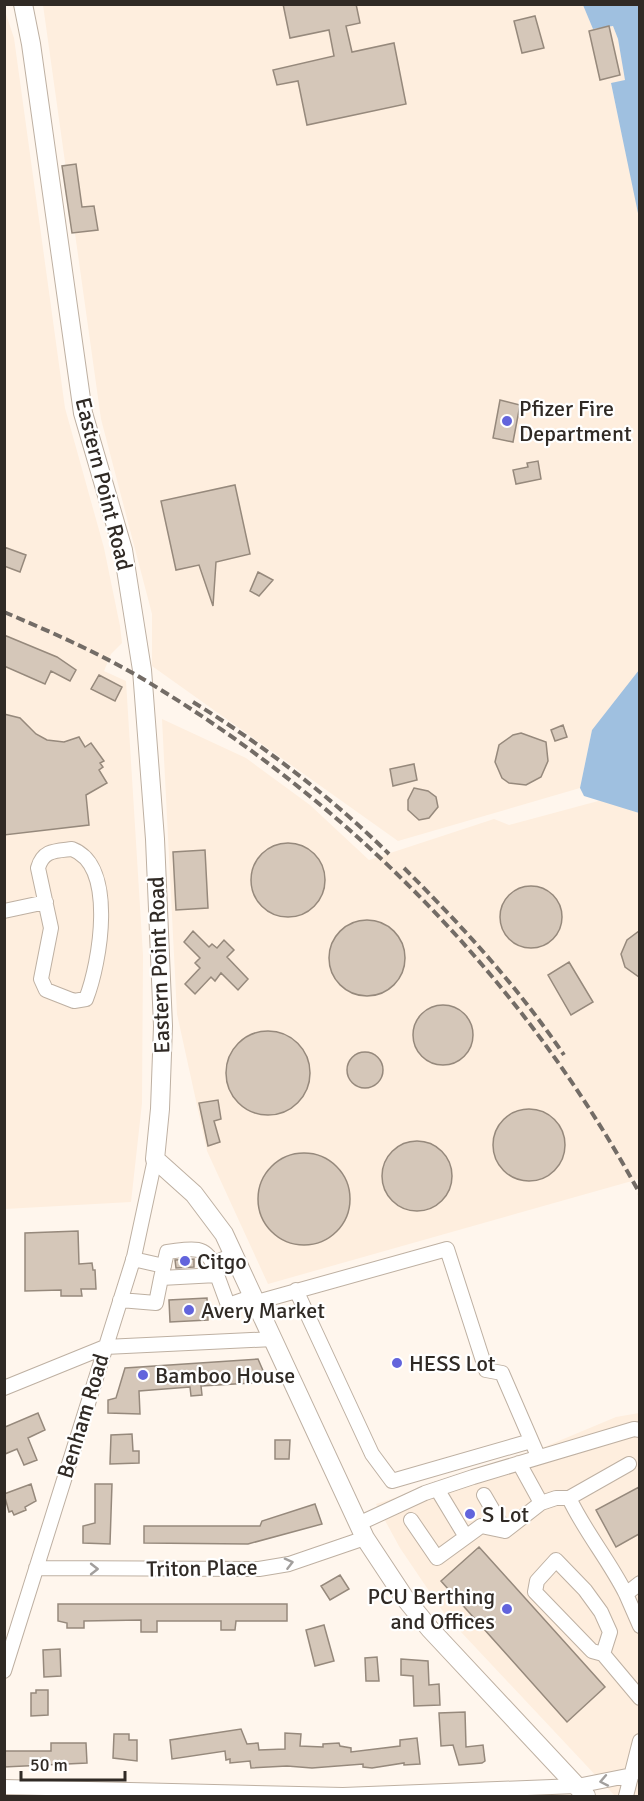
<svg xmlns="http://www.w3.org/2000/svg" width="644" height="1801" viewBox="0 0 644 1801" font-family="Signika,sans-serif">
<style>
.built{fill:#feeede}
.water{fill:#9fc0e0}
.building{fill:#d5c7b9;stroke:#96897c;stroke-width:1.5}
.lines{fill:none;stroke-linecap:round;stroke-linejoin:round}
.minor-casing{stroke:#beb0a2;stroke-width:16}
.major-casing{stroke:#beb0a2;stroke-width:20}
.minor{stroke:#fff;stroke-width:14}
.major{stroke:#fff;stroke-width:18}
.rail{stroke:#736c66;stroke-width:4;stroke-dasharray:9 4.5;stroke-linecap:butt}
.oneway{stroke:#a29f9d}
.poi-dot{fill:#6264dc;stroke:#fff;stroke-width:2}
.labels{text-anchor:middle;dominant-baseline:central;stroke-width:4.5;stroke-linejoin:round;paint-order:stroke}
.poi-label{font-size:22px;fill:#302a25;stroke:#fff;text-anchor:start}
.street-label{font-size:22px;fill:#302a25;stroke:#fff}
</style>
<rect width="100%" height="100%" fill="#fff6ed"/>
<path class="built" d="M583,4L593,29L613,26L618,39L626,80L611,84L640,218V670L592,730L580,788L398,841L152,666V614L101,419L43,5Z
M4,8L14,38L65,408L104,548L120,626L122,643L111,654L104,671L126,681L143,955L142,1103L131,1202L5,1209Z
M162,719L246,758L310,805L369,860L494,819L509,825L602,800L639,813V1179L268,1284L207,1151L177,1014Z
M639,1413V1796H615L446,1616L400,1548L376,1504L518,1458L616,1417Z"/>
<path class="water" d="M583,5H639V218L611,83L625,80L618,39L613,26L593,29Z
M639,670V813L584,796L580,788L592,730Z"/>
<path class="building" d="M283,4H356L360,23L346,26L352,52L394,43L406,104L307,125L298,81L277,85L273,70L334,56L329,30L290,38Z
M535,16L544,48L522,53L514,21Z
M609,26L620,75L600,80L589,31Z
M76,164L82,207L94,206L98,230L72,233L62,166Z
M500,400L520,405L513,442L493,438Z
M538,461L541,479L516,484L513,470L528,467L527,463Z
M235,485L250,554L216,562L213,606L199,565L176,570L161,501Z
M4,547L26,555L20,572L4,566Z
M258,572L273,580L259,596L250,591Z
M4,635L57,657L76,670L70,681L51,671L45,684L4,666Z
M99,675L122,687L115,701L91,689Z
M4,714L20,718L36,734L47,740L64,742L79,737L85,747L91,743L104,761L100,763L103,767L99,770L107,783L86,795L89,825L4,835Z
M563,725L567,737L555,741L551,730Z
M521,733L546,742L548,761L541,777L526,785L509,783L502,778L495,762L499,745L513,735Z
M414,764L417,780L393,786L390,769Z
M414,788L428,791L436,797L438,807L429,818L419,820L408,810V800Z
M251 880a37 37 0 1 1 74 0a37 37 0 1 1-74 0Z
M205,850L208,908L176,910L173,852Z
M500 917a31 31 0 1 1 62 0a31 31 0 1 1-62 0Z
M329 958a38 38 0 1 1 76 0a38 38 0 1 1-76 0Z
M193,931L209,947L212,944L217,948L224,940L234,950L227,957L248,979L238,990L221,973L215,981L211,977L195,994L185,984L200,968L195,963L200,958L184,942Z
M639,931V977L625,967L621,954L627,940Z
M569,962L593,1002L571,1015L548,975Z
M413 1035a30 30 0 1 1 60 0a30 30 0 1 1-60 0Z
M226 1073a42 42 0 1 1 84 0a42 42 0 1 1-84 0Z
M347 1070a18 18 0 1 1 36 0a18 18 0 1 1-36 0Z
M218,1100L221,1119L214,1121L220,1142L208,1146L199,1103Z
M493 1145a36 36 0 1 1 72 0a36 36 0 1 1-72 0Z
M382 1176a35 35 0 1 1 70 0a35 35 0 1 1-70 0Z
M258 1199a46 46 0 1 1 92 0a46 46 0 1 1-92 0Z
M78,1231L79,1264L92,1263L93,1270H95L96,1289H81L82,1296H61V1290L25,1291V1233Z
M194,1259V1267L176,1268L175,1260Z
M207,1298L208,1320L170,1322L169,1300Z
M258,1359L268,1382L201,1386L202,1395L191,1396L190,1387L139,1391L140,1414L108,1413V1400L116,1398L125,1368Z
M38,1413L45,1430L28,1438L37,1460L24,1465L17,1449L5,1454V1427Z
M132,1434L133,1451H139V1463L110,1464L111,1435Z
M275,1440H290L289,1459H275Z
M31,1484L36,1501L25,1507L26,1510L14,1515L12,1511L9,1512L4,1494Z
M95,1484H112L110,1544L83,1543V1526L95,1523Z
M639,1487V1534L616,1547L596,1510Z
M315,1504L322,1524L248,1544L144,1543V1526H260L262,1521Z
M479,1547L605,1687L567,1722L441,1581Z
M340,1575L349,1589L330,1600L321,1586Z
M58,1604H287V1621H236L235,1630H221V1621H157V1632H141V1620L84,1621V1628H67V1623L58,1621Z
M324,1625L334,1661L315,1666L306,1630Z
M60,1649L61,1676L44,1677L43,1650Z
M377,1657L379,1681H366L365,1658Z
M401,1659L428,1661L429,1685L439,1684L440,1705L414,1706L413,1676L401,1675Z
M36,1690H48V1715L31,1716V1693H36Z
M465,1712L466,1747L483,1745L485,1761L482,1763L459,1765L453,1745L441,1746L439,1713Z
M241,1729L247,1744L258,1743L259,1750L285,1749V1733L301,1734L300,1746L323,1747V1744L339,1743L340,1746L351,1748V1752L400,1746V1740L417,1738L420,1764L404,1765V1763L372,1768L363,1767V1764L312,1768L287,1766L251,1768L250,1761L230,1763V1759L226,1760L225,1751L172,1759L170,1740Z
M114,1734H129V1740H137V1761L113,1758Z
M51,1743H86L87,1763L4,1767V1751H51Z"/>
<g class="lines">
<defs>
<path id="minor" d="M72,849C117,866 100,963 86,999L74,1001L46,990L41,979L51,928L38,868C43,850 55,851 72,849Z
M4,911L46,902
M234,1254L213,1264L228,1305L254,1296
M133,1259L164,1266
M161,1278L167,1252C186,1250 204,1243 213,1264
M296,1290L372,1454L392,1481L531,1441
M120,1300L156,1303L161,1278L217,1275
M257,1302L447,1249L486,1370L502,1373L538,1456
M4,1388L105,1347L274,1339
M437,1489L466,1537
M484,1495L505,1531
M569,1498C585,1532 609,1560 626,1594
M541,1503L556,1498H569L629,1464
M411,1520L437,1558L481,1526L505,1531L541,1503L519,1463
M358,1524L425,1493L473,1477L634,1429L640,1430
M36,1568L259,1569L289,1564L365,1538
M640,1583L626,1594L640,1626
M603,1654L610,1632L601,1612L585,1590L556,1560L537,1581L535,1592L592,1651L603,1654L640,1698
M4,1671L134,1257L155,1159
M4,1787L343,1795L577,1786L632,1775
M626,1796L640,1741"/>
<path id="major" d="M23,4L31,44L83,413L123,550L142,670L155,839L163,1026L160,1109L155,1159L194,1194L224,1234L365,1538L404,1597L430,1629L586,1796"/>
</defs>
<use href="#minor" class="minor-casing"/>
<use href="#major" class="major-casing"/>
<use href="#minor" class="minor"/>
<use href="#major" class="major"/>
<path class="rail" d="M4,612C51,632 99,653 143,679C351,803 524,981 640,1194
M193,702C263,745 330,796 389,854
M404,868C462,926 518,987 564,1055"/>
</g>
<defs><path id="oneway-chevron" d="M-2-3.5L2.5 0L-2 3.5" fill="none" stroke-width="1.6" stroke-linecap="round" stroke-linejoin="round" transform="scale(1.5)"/></defs>
<g class="oneway">
<use href="#oneway-chevron" transform="translate(289 1563) rotate(-14)"/>
<use href="#oneway-chevron" transform="translate(94 1569)"/>
<use href="#oneway-chevron" transform="translate(604 1781) rotate(169)"/>
</g>
<g class="poi-dot">
<circle cx="507" cy="421" r="6"/>
<circle cx="185" cy="1261" r="6"/>
<circle cx="189" cy="1310" r="6"/>
<circle cx="397" cy="1363" r="6"/>
<circle cx="143" cy="1375" r="6"/>
<circle cx="470" cy="1514" r="6"/>
<circle cx="507" cy="1609" r="6"/>
</g>
<g class="labels">
<g class="poi-label">
<text x="519" y="408">Pfizer Fire<tspan x="519" dy="25">Department</tspan></text>
<text x="197" y="1261">Citgo</text>
<text x="201" y="1310">Avery Market</text>
<text x="409" y="1363">HESS Lot</text>
<text x="155" y="1375">Bamboo House</text>
<text x="482" y="1514">S Lot</text>
<text x="495" y="1596" text-anchor="end">PCU Berthing<tspan x="495" dy="25">and Offices</tspan></text>
</g>
<g class="street-label">
<text transform="translate(104 484) rotate(76)">Eastern Point Road</text>
<text transform="translate(159 965) rotate(-92)">Eastern Point Road</text>
<text transform="translate(83 1416) rotate(-73)">Benham Road</text>
<text transform="translate(202 1568) rotate(-1)">Triton Place</text>
</g>
</g>
<rect width="644" height="1801" fill="none" stroke="#302a25" stroke-width="12"/>
<path d="M21 1771v9h104v-9" fill="none" stroke="#302a25" stroke-width="3"/>
<text x="30" y="1771" font-size="18" fill="#302a25" stroke="#ffffff" stroke-width="4.5" paint-order="stroke">50 m</text>
</svg>
